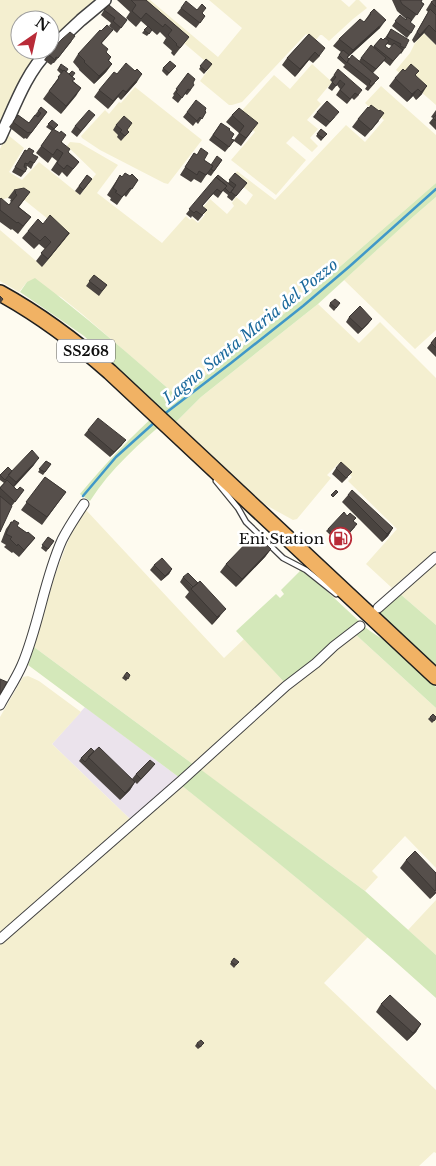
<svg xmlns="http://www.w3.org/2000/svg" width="436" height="1166" viewBox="0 0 436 1166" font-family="'Libre Baskerville',serif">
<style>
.industrial{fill:#ebe3ec}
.farmland{fill:#f4efd0}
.green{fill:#d4e8ba}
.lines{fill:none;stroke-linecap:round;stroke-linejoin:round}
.stream{stroke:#4098c8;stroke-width:2.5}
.service-casing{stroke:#414141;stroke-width:7}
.minor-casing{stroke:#414141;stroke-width:11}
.tertiary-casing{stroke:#414141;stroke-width:14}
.trunk-casing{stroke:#1f1f1f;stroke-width:18}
.service{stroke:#fff;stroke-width:4.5}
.minor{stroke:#fff;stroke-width:9}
.tertiary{stroke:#fff;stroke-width:11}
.trunk{stroke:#f1b264;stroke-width:15}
.wall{fill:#4a4440;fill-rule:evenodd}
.shaded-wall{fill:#3c3734}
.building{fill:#564f4b;stroke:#3c3734}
.labels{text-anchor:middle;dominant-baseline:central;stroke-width:5;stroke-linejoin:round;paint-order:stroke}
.shield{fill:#fff;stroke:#565656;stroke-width:1}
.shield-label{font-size:14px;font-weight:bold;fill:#0e0e0e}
.poi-label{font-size:15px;fill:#0e0e0e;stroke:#fff;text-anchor:end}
.water-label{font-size:16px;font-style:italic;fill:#1b699c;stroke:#fff}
</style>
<rect width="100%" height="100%" fill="#fefbf0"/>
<path class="industrial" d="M85,707L180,778L131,820L52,744Z"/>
<path class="farmland" d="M0,0H97L50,44V20H20V50H44L0,129Z
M133,0H150L218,57L242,28L209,0H341L349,7L356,0H359L367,8L353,19L329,41L322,35H320L315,41L306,34L242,102L232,105H229L200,81L211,66Z
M424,33L436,45V105L396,70L410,53L415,43Z
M312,64L332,82L317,100L321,104L307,120L318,129L310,138L318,146L312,152L293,136L286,143L306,160L276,195L231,160L255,132L237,116L274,75L290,89Z
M381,86L436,135V183L304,298L178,397L82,314L61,297L27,282L19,292L0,281V230L42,266L68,235L18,195L0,200V149L6,136L8,135L24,148L9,172L22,180L39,162L80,195L96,174L67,146L70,142L80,143L118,165L97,193L162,243L186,216L190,220L192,218L198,223L205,215L200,211L210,199L227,214L234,206L232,203L236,197L246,205L253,195L233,178L237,171L275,200L346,125L365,142L384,120L365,103Z
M135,87L202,140L168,184L164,183L100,150L82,138L81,136L105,110L109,114L119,102L121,103Z
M436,197V330L415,349L344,280L414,216Z
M318,304L359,343L380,322L436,378V550L392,588L366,564L397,529L348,481L352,477L338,464L327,475L331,478L297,519L293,520L264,504L255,496L176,422L201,397Z
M86,510L224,658L244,639L286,684L194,765L34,647L54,578L66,546L75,525Z
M436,560V625L399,593Z
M354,633L436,708V868L405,836L372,871L378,877L365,891L198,768Z
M28,676L39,681L81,712L52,744L131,820L0,937V717L23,677Z
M181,785L251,840L368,937L324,983L436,1090V1153L434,1152L419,1166H0V943Z
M436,900V955L408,930Z"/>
<path class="green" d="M436,183V197L414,216L318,304L201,397L176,422L170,417C140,443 111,468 90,501L80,494C106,463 132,435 162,409L84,336L61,320L20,292L27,282L35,278C84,315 131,356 178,397L304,298Z
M301,570L316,581L361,623L286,684L236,631L276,594L280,598L284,594L281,590Z
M399,593L436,625V667L378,612Z
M363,625C372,634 383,638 393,646L436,687V708L354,633Z
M34,647L194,765L180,778L28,665Z
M200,769L365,891L436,955V998C354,923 268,854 181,785Z"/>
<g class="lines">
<path class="stream" d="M163,415L231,363L303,306L350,266L436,189
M83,496L116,457L155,422"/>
<defs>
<path id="service" d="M216,481L238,508L246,522L283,558L306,570L336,594"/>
<path id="minor" d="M378,608L436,557
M0,705C7,692 16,679 22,665C39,625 44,580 62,540C68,528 76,516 84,504
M0,939L181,781L286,686L316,663L334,646L360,626"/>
<path id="tertiary" d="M50,49L81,20L105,0
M0,138C14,108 25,74 49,50"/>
<path id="trunk" d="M0,293C40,315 76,342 110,372L436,677"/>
</defs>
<use href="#service" class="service-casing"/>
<use href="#minor" class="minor-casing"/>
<use href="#tertiary" class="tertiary-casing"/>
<use href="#trunk" class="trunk-casing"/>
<use href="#service" class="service"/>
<use href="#minor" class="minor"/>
<use href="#tertiary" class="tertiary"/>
<use href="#trunk" class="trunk"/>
</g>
<path class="wall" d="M117,0H146L189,37L174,56L171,53L172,51L163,43L166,38L160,32L157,35L141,21L136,27L126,18L130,12Z
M392,0H422L421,2L424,4L411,22L410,23L411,33L407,38L392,26L400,15L406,20V19L397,11Z
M436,0V45L424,33L414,43L412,40L428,12L426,10L431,2Z
M181,8L205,16L196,28L177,13Z
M104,10L127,20L117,33L109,26L111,23L101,15Z
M370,13L380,28L348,57L349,59L359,61L361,58L373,47L381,38L383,40L385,38L391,29L405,48L401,54L400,53L390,66L384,61L373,73L375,83L368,91L365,89L367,86L343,67L345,65L337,58L341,52L333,46L339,39L364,22ZM387,44L392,46L389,49L385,46Z
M148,26L152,30L147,36L142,33Z
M113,30L102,43L106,52L111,57L109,61L112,64L106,72L94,84L79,70V69L73,62L78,54L101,31Z
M309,34L320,56L313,63L309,60L295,77L282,65L287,58Z
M72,41L54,63H53L51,65L44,60L48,54Z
M206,59L212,64L204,74L199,69Z
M61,64L66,72L73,77V81L81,88L61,114L43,99L61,74L57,70Z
M176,66L167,76L162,71L163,68Z
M405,71L416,75L422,94L416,100L413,96L407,102L389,86L395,78Z
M188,73L193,83L191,90L187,95L185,94L178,103L172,98L174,95L173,94Z
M117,74L137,82L121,100L118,97L108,109L94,97L99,90Z
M334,75L359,95L354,100L352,98L347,104L336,95L340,89L337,85L332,91L328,88L332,82L330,80Z
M41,107L47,112L27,139L25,138L24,139L9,127L18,115L29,123Z
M369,108L379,121L365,137L352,127L358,119Z
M436,110V130L429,123L433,118L431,117Z
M187,112H206L198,124L196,122L193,126L183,117Z
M317,112L335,117L326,127L313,117Z
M232,115L252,131L241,146L234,141L225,152L209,140L221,123L229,130L231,139L234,140L239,133L226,122Z
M52,120L54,129L68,152L79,162L67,177L62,172L59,176L51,170L57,161L52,157L48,163L36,153L52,131L46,127Z
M91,120L77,137L71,132L75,126Z
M116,125L129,132L121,141L117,137L118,135L113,130Z
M321,129L327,134L321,141L316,136Z
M25,150L32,154L34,163L31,169L27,166L25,172L21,177L12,172Z
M194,153L211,165L222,160L211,176L207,174L201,183L194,179L191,182L180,175Z
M235,173L247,183L232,201L227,197L228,195L223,191L218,198L213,194L202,206L203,215L198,221L192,216L191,218L186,214L218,175L228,183Z
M87,175L92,179L80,195L75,191Z
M120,175L122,177L130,176L138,180L126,197L124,195L117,205L110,200L111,198L107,195Z
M14,190L30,192L19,207L31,217L18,234L12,229L11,230L0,222V199L9,205L11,202L10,201L11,199L8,198Z
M43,224L70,233L42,267L36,261L45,249L39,244L34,249L22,238L28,231Z
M94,275L107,285L99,296L86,286Z
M330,303H340L334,311L329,306Z
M349,317L372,319L368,324L358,334L346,322Z
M436,337V357L427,348Z
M88,430L122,445L110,457L84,435Z
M46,461L51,464L43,475L38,472Z
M34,465L14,487L17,490H24L11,507L0,532V487L4,483L0,480V475L12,471Z
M336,468L348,477L342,483L332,474Z
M45,477L66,492L42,525L21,510Z
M348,495L393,528L388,536L382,542L342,502Z
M14,520L17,526L27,533L35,538L19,557L13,552L12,553L4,547L6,545L1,542L6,529L11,522H13Z
M354,521L355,527L340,544L326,531L328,529Z
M48,537L54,541L46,552L41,548Z
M271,549L265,557L236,587L220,572L226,564Z
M154,565L172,569L169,574L161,581L150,570Z
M183,577L220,616L212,625L185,597L189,592L180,582Z
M127,672L130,675L126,681L122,678Z
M430,717L436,719L432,723L428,719Z
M94,751L135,782L130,790L120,800L79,761L81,758Z
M155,764L151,769L137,784L132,779L136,774Z
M415,851L436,893L430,899L400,868L406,860Z
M234,958L237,964L234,968L230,964Z
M381,1004L421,1024L416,1032L407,1041L376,1012Z
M197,1043L202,1046L198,1049L195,1046Z"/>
<path class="shaded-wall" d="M386,20L380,28L347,58L353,50Z
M429,25L424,33L414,43L420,35Z
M315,52L309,60L295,77L300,69Z
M112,64L106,72L94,84L99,76Z
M142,74L137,82L121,100L126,92Z
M427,86L422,94L416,100L421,92Z
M81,88L76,96L61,114L66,106Z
M418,89L413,96L407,102L412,94Z
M123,90L118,97L108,109L113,101Z
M69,233L64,240L42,267L48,259Z
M372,319L368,324L358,334L362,329Z
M126,440L122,445L110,457L114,452Z
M39,458L34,465L11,490L16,482Z
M393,528L388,536L382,542L387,534Z
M35,538L29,545L19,557L24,550Z
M271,549L265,557L236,587L242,579Z
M172,569L169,574L161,581L165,576Z
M226,609L220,616L212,625L217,617Z
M135,782L130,790L120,800L125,793Z
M436,891V893L430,899Z
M421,1024L416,1032L407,1041L413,1033Z"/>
<path class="building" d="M131,0H146L189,37L180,48L176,45L177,44L168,35L172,30L165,24L163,27L146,13L141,19L132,11L136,5Z
M400,0H422L421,2L424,4L417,15L402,4Z
M434,0H436V7L431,2Z
M186,1L197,10L202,4L206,8L202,13L205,16L200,23L181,8Z
M109,5L127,20L121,28L113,21L115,18L104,10Z
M374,9L386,20L353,50L339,39L360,19L364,22L371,14L370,13Z
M430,9L436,15V32L429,25L420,35L417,32Z
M400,15L406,20L407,17L412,20L410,22L415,26L411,33L395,21Z
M107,25L113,30L101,43L108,49L106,52L111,57L108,60L112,64L99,76L84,62L85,61L78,54L100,30L101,31Z
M148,26L152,30L149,34L144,30Z
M391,29L409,40L405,48L400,46L401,44L387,37Z
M70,32L75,36L58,58L56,57L55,60L48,54L62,39Z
M309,34L325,48L319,56L315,52L300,69L287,58Z
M381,38L383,40L385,38L389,41L385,46L389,49L394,43L403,50L393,61L374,46Z
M371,45L386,58L376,69L361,58Z
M343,50L349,55L347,57L349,59L347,63L339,55Z
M352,55L379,78L371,86L369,84L371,81L347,62Z
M206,59L212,64L206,71L200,66Z
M170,61L176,66L169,73L163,68Z
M126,63L135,71L137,69L142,74L126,92L123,90L113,101L99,90L114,72L117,74Z
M61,64L68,69L66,72L64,70L63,71L59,68Z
M411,64L419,71L415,75L427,86L421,92L418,89L412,94L395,78L403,69L405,71Z
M338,69L362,90L358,95L355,93L350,99L340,90L345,84L340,80L336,86L332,82L336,77L334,75Z
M64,70L75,79L72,81L81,88L66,106L49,91L59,78L58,77Z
M72,71L75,73L72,77L69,74Z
M188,73L195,79L193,83L194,85L190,90L188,89L182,98L176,92L178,90L176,89Z
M196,100L206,108L205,111L206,112L202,119L200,117L197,121L187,112Z
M327,101L339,112L330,122L317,112Z
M371,105L379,111L380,110L384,113L371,130L358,119L368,107L369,108Z
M41,107L47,112L31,133L29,132L28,133L13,122L18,115L29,123L35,115L38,117L41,113L38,111Z
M239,108L258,123L246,138L239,133L244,126L232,115Z
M89,110L95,115L81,131L75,126Z
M436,115V121L433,118Z
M124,116L132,123L127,130L129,132L125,136L120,132L122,130L116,125Z
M52,120L58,125L54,129L48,124Z
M221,123L230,129L229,130L234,134L231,139L234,140L229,147L213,135Z
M53,129L60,133L61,131L66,135L61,142L70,149L68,152L79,162L73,169L67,165L64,169L57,163L63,153L57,149L53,155L41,146Z
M321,129L327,134L323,138L317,134Z
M29,148L34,151L32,154L38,157L34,163L30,161L28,164L25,163L24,167L27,168L25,172L15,167L25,150L27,151Z
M201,148L208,153L204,160L213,166L206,175L199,171L197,175L185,167L194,153L197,155Z
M217,156L222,160L214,171L211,169L213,166L211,165Z
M125,173L130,176L132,174L138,180L132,189L130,188L122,197L115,192L117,191L113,188L120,175L122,177Z
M235,173L247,183L236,196L231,192L236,185L229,180Z
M87,175L92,179L83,190L79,186Z
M218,175L234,188L230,193L225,188L227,186L216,177Z
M216,177L227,186L221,192L217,189L202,206L207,210L202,215L196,211L194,213L189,209Z
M24,188L30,192L18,207L31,217L23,226L18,222L17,223L0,210V199L1,198L9,205L17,195L15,193L16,192L14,190Z
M50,215L69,233L48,259L41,253L51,242L45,236L40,241L28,231L38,219L43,224Z
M94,275L107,285L102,291L89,281Z
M0,296L3,299L0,303Z
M335,299L340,303L336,308L330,303Z
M360,306L372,319L362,329L349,317Z
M436,337V348L431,343Z
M98,418L126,440L114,452L88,430Z
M32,450L39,458L16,482L8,475Z
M46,461L51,464L45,472L39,469Z
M341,462L352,472L346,478L336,468Z
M8,467L12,471L5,480L0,475Z
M45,477L66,492L47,517L26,502Z
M7,480L17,490L20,487L24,490L15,502L0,488Z
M336,490L338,492L333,497L331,495Z
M352,490L393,528L387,534L348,495Z
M0,496L12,506L0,532Z
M344,512L347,516L350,513L356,518L353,521L357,524L342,541L328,529Z
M14,520L19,523L17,526L27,533L28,532L35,538L24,550L18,544L17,546L10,539L12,537L6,534L11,522H13Z
M255,534L271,549L242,579L226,564Z
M48,537L54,541L48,549L42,545Z
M162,558L172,569L165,576L154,565Z
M188,573L198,583L193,587L183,577Z
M200,581L226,609L217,617L191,589Z
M127,672L130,675L128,679L124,676Z
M0,679L7,682L0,694Z
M433,714L436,717V718L434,721L430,717Z
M99,747L135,782L125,793L88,757Z
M91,748L94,751L85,762L81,758Z
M150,760L155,764L141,779L136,774Z
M415,851L436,873V891H435L406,860Z
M234,958L239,962L236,965L231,962Z
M390,995L421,1024L413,1033L381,1004Z
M201,1040L204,1043L200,1047L197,1043Z"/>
<defs>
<symbol id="fuel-ring" viewBox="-11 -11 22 22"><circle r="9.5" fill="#fff" stroke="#b92b38" stroke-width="1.5"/><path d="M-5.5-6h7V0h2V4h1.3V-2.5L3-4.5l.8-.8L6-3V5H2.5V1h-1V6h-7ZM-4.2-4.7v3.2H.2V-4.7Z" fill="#b92b38"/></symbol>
</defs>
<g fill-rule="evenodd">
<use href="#fuel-ring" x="328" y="526" width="25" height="25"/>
</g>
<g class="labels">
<rect class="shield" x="57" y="339.5" width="58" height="23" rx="4"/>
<g class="shield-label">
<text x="86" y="351">SS268</text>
</g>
<g class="poi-label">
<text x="324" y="538">Eni Station</text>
</g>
<g class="water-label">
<text transform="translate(250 331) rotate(-39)">Lagno Santa Maria del Pozzo</text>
</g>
</g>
<g transform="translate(35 35) rotate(34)"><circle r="24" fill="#ffffff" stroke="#9f9f9f"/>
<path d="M0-4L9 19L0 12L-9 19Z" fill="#b92b38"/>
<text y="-8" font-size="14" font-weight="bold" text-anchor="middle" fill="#0e0e0e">N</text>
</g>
</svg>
